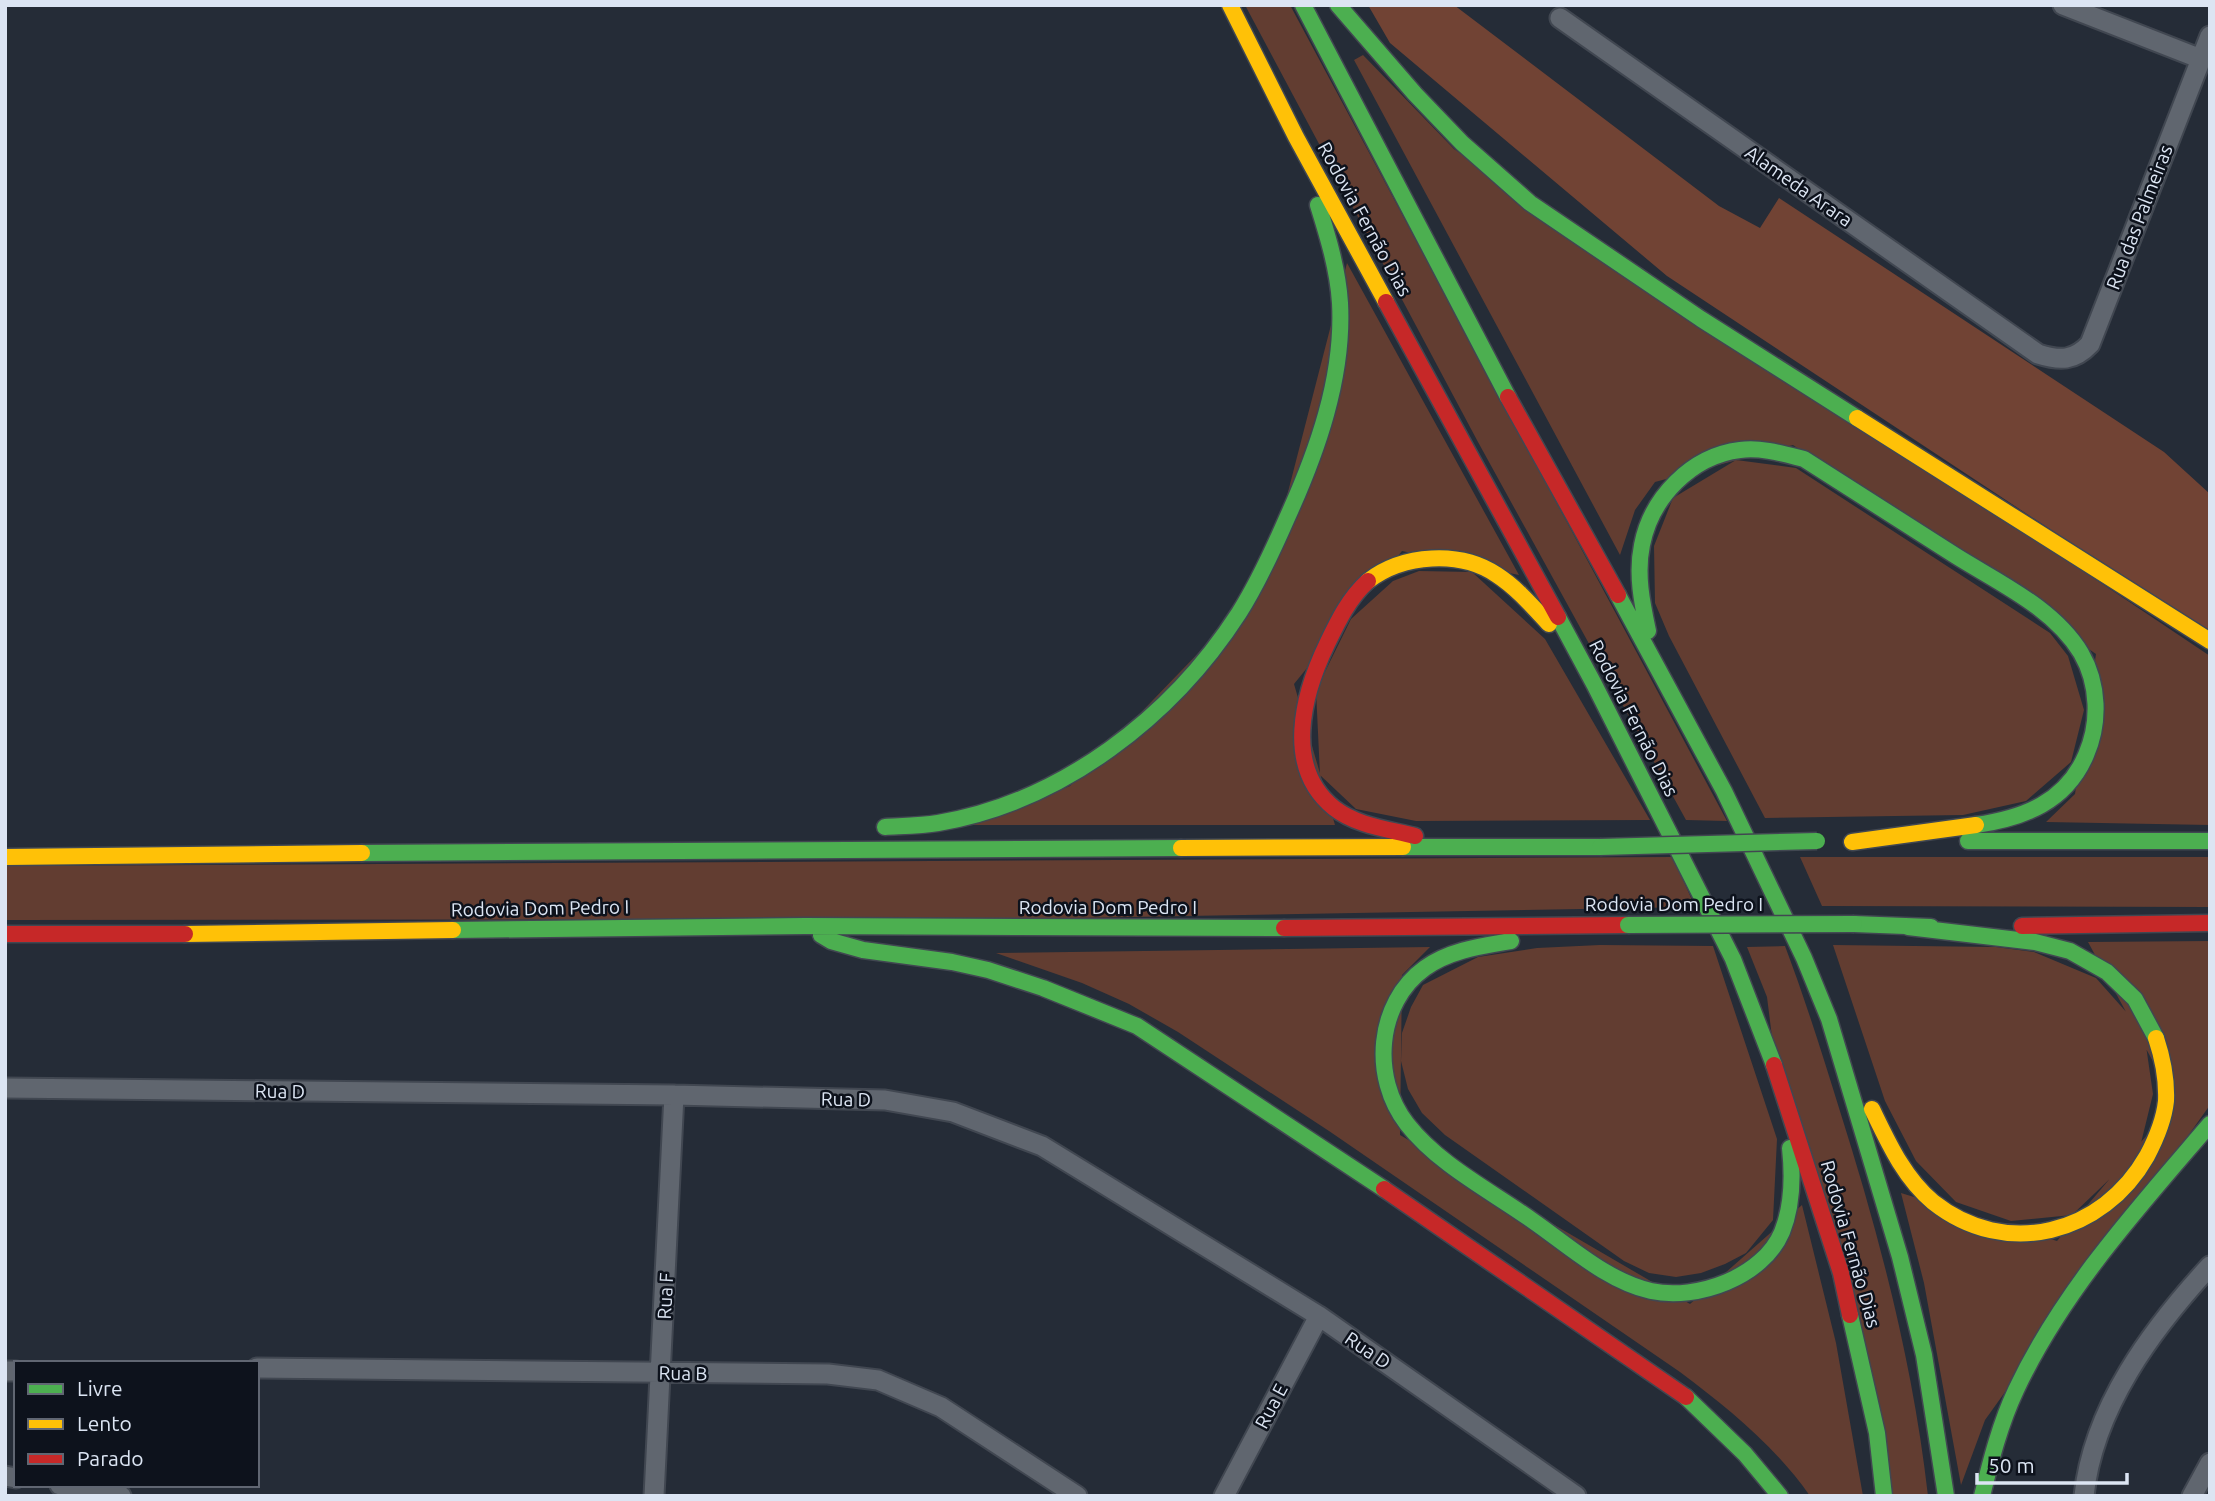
<svg xmlns="http://www.w3.org/2000/svg" width="2215" height="1501" viewBox="0 0 2215 1501" font-family="Ubuntu,sans-serif">
<style>
.green{fill:#623d31}
.forest{fill:#714334}
.lines{fill:none;stroke-linecap:round;stroke-linejoin:round}
.street-casing{stroke:#414751;stroke-width:23}
.fast-casing{stroke:#414751;stroke-width:19}
.slow-casing{stroke:#414751;stroke-width:19}
.jam-casing{stroke:#414751;stroke-width:19}
.street{stroke:#60666f;stroke-width:19}
.fast{stroke:#4caf50;stroke-width:16}
.slow{stroke:#ffc107;stroke-width:16}
.jam{stroke:#c62828;stroke-width:16}
.fast-bridge-casing{stroke:#414751;stroke-width:19;stroke-linecap:butt}
.fast-bridge{stroke:#4caf50;stroke-width:16}
.labels{text-anchor:middle;dominant-baseline:central;stroke-width:5;stroke-linejoin:round;paint-order:stroke}
.street-label{font-size:19px;fill:#dce5f3;stroke:#0d121c}
</style>
<rect width="100%" height="100%" fill="#252c37"/>
<path class="green" d="M1245,5H1290L1727,821L1686,820L1478,442Z
M1363,55L1454,149L2210,656V825L2046,822L2075,794L2096,654L1793,445L1655,482L1635,510L1620,555L1354,60Z
M1347,263L1519,575L1402,551L1294,684L1335,825H969L1070,786L1264,585Z
M1736,460L1796,468L2050,633L2068,656L2084,710L2071,762L2026,801L1963,815L1765,818L1669,636L1655,603L1654,546L1673,498Z
M1419,571L1472,572L1545,639L1650,820L1416,821L1356,809L1320,775L1316,690L1351,619L1393,581Z
M1673,857L1695,907L1015,919L5,920V866Z
M1800,857H2210V907L1822,906Z
M2210,941V1105L1985,1420L1961,1485L1924,1283L1901,1193L2057,1241L2175,1102L2088,942Z
M1600,945L1713,946L1777,1139L1773,1220L1746,1253L1725,1264L1701,1273L1676,1277L1649,1273L1624,1261L1445,1135L1422,1113L1408,1089L1401,1061L1402,1033L1411,1007L1423,985L1478,957L1537,948Z
M1833,945L1996,947L2034,952L2096,978L2144,1032L2153,1094L2139,1151L2072,1215L2011,1221L1956,1202L1916,1161L1885,1101Z
M1785,946C1805,999 1822,1053 1839,1108C1879,1234 1913,1363 1928,1496H1892L1776,1069L1767,997L1747,947Z
M1430,947L1402,975L1400,1135L1690,1304L1802,1205L1836,1343L1863,1496H1810C1775,1446 1728,1408 1680,1372L1329,1131L1178,1032L1129,1004L1082,983L996,953Z"/>
<path class="forest" d="M1368,5H1454L1719,206L1760,228L1779,198L2164,452L2210,494V635L1667,276L1390,43Z"/>
<g class="lines">
<defs>
<path id="street" d="M2063,5L2201,59
M1560,18L2038,354C2060,361 2074,361 2090,344L2210,36
M5,1088L674,1095L885,1100L953,1112L1042,1146L1319,1316L1576,1496
M257,1368L828,1374L878,1380L941,1407L1077,1496
M5,1371H16
M5,1476L16,1478
M60,1485L121,1496
M654,1496L674,1095
M1224,1496L1319,1316
M2084,1496C2093,1408 2152,1329 2210,1266
M2192,1496L2210,1463"/>
<path id="fast" d="M1303,5L1508,397
M1338,5L1415,94L1462,143L1530,203L1701,319L1857,418
M1618,595L1724,791L1804,958L1829,1019L1900,1257L1924,1355L1946,1496
M1558,617L1594,684L1733,959L1774,1065
M1648,631C1642,603 1636,574 1642,545C1651,498 1691,456 1740,450C1761,447 1784,454 1804,459C1855,491 1905,524 1956,556C1999,583 2054,608 2081,653C2099,684 2100,723 2086,755C2066,802 2024,818 1976,825
M885,827C902,826 921,826 938,823C1062,802 1172,717 1239,613C1258,583 1273,550 1287,518C1317,452 1344,377 1340,303C1338,270 1328,237 1318,205
M1968,841H2210
M1403,847H1600
M362,853L1181,848
M1854,924L1931,927
M1908,927L2035,942L2070,951L2107,972L2135,999L2156,1038
M453,930L805,926L1284,928
M821,935L831,941L863,950L952,962L988,970L1043,988L1137,1026L1384,1189
M1511,941C1482,946 1450,950 1425,968C1376,1003 1371,1078 1407,1124C1439,1165 1491,1191 1533,1221C1569,1246 1607,1281 1651,1291C1697,1301 1763,1277 1782,1232C1793,1205 1793,1176 1790,1148
M1850,1315L1877,1433L1884,1496
M1686,1397L1745,1454L1780,1496
M1982,1496C1991,1460 2000,1424 2016,1390C2063,1290 2139,1207 2210,1124"/>
<path id="slow" d="M1230,5L1296,137L1386,302
M1857,418L2210,641
M1368,581C1403,554 1460,550 1497,575C1517,588 1533,607 1549,624
M1852,842L1976,825
M1181,848L1403,847
M5,857L362,853
M185,934L453,930
M1872,1109C1888,1142 1904,1178 1933,1202C2006,1260 2103,1234 2147,1156C2156,1139 2164,1120 2166,1101C2167,1078 2163,1059 2156,1038"/>
<path id="jam" d="M1386,302L1558,617
M1508,397L1618,595
M1368,581C1349,598 1338,621 1327,644C1303,694 1283,767 1334,808C1357,826 1388,829 1415,836
M2022,926L2210,923
M1284,928L1628,925
M5,934H185
M1774,1065L1841,1273L1850,1315
M1384,1189L1686,1397"/>
</defs>
<use href="#street" class="street-casing"/>
<use href="#fast" class="fast-casing"/>
<use href="#slow" class="slow-casing"/>
<use href="#jam" class="jam-casing"/>
<use href="#street" class="street"/>
<use href="#fast" class="fast"/>
<use href="#slow" class="slow"/>
<use href="#jam" class="jam"/>
<defs>
<path id="fast-bridge" d="M1600,847L1817,841
M1628,925L1854,924"/>
</defs>
<use href="#fast-bridge" class="fast-bridge-casing"/>
<use href="#fast-bridge" class="fast-bridge"/>
</g>
<g class="labels">
<g class="street-label">
<text transform="translate(1799 186) rotate(35)">Alameda Arara</text>
<text transform="translate(2139 217) rotate(-69)">Rua das Palmeiras</text>
<text transform="translate(1365 219) rotate(61)">Rodovia Fernão Dias</text>
<text transform="translate(1634 718) rotate(63)">Rodovia Fernão Dias</text>
<text x="1674" y="904">Rodovia Dom Pedro I</text>
<text x="1108" y="907">Rodovia Dom Pedro I</text>
<text transform="translate(540 908) rotate(-1)">Rodovia Dom Pedro I</text>
<text transform="translate(280 1091) rotate(1)">Rua D</text>
<text transform="translate(846 1099) rotate(1)">Rua D</text>
<text transform="translate(1851 1244) rotate(74)">Rodovia Fernão Dias</text>
<text transform="translate(665 1296) rotate(-87)">Rua F</text>
<text transform="translate(1368 1350) rotate(34)">Rua D</text>
<text transform="translate(683 1373) rotate(1)">Rua B</text>
<text transform="translate(1271 1406) rotate(-62)">Rua E</text>
</g>
</g>
<rect width="2215" height="1501" fill="none" stroke="#dce5f3" stroke-width="14"/>
<rect x="14" y="1361" width="245" height="126" fill="#0d121c" stroke="#606672" stroke-width="2"/>
<rect x="28" y="1384" width="35" height="10" fill="#4caf50" stroke="#606672" stroke-width="2"/>
<text x="77" y="1396" font-size="21" fill="#dce5f3">Livre</text>
<rect x="28" y="1419" width="35" height="10" fill="#ffc107" stroke="#606672" stroke-width="2"/>
<text x="77" y="1431" font-size="21" fill="#dce5f3">Lento</text>
<rect x="28" y="1454" width="35" height="10" fill="#c62828" stroke="#606672" stroke-width="2"/>
<text x="77" y="1466" font-size="21" fill="#dce5f3">Parado</text>
<path d="M1977 1473v10h150v-10" fill="none" stroke="#dce5f3" stroke-width="3.5"/>
<text x="1988" y="1473" font-size="21" fill="#dce5f3" stroke="#0d121c" stroke-width="5" paint-order="stroke">50 m</text>
</svg>
